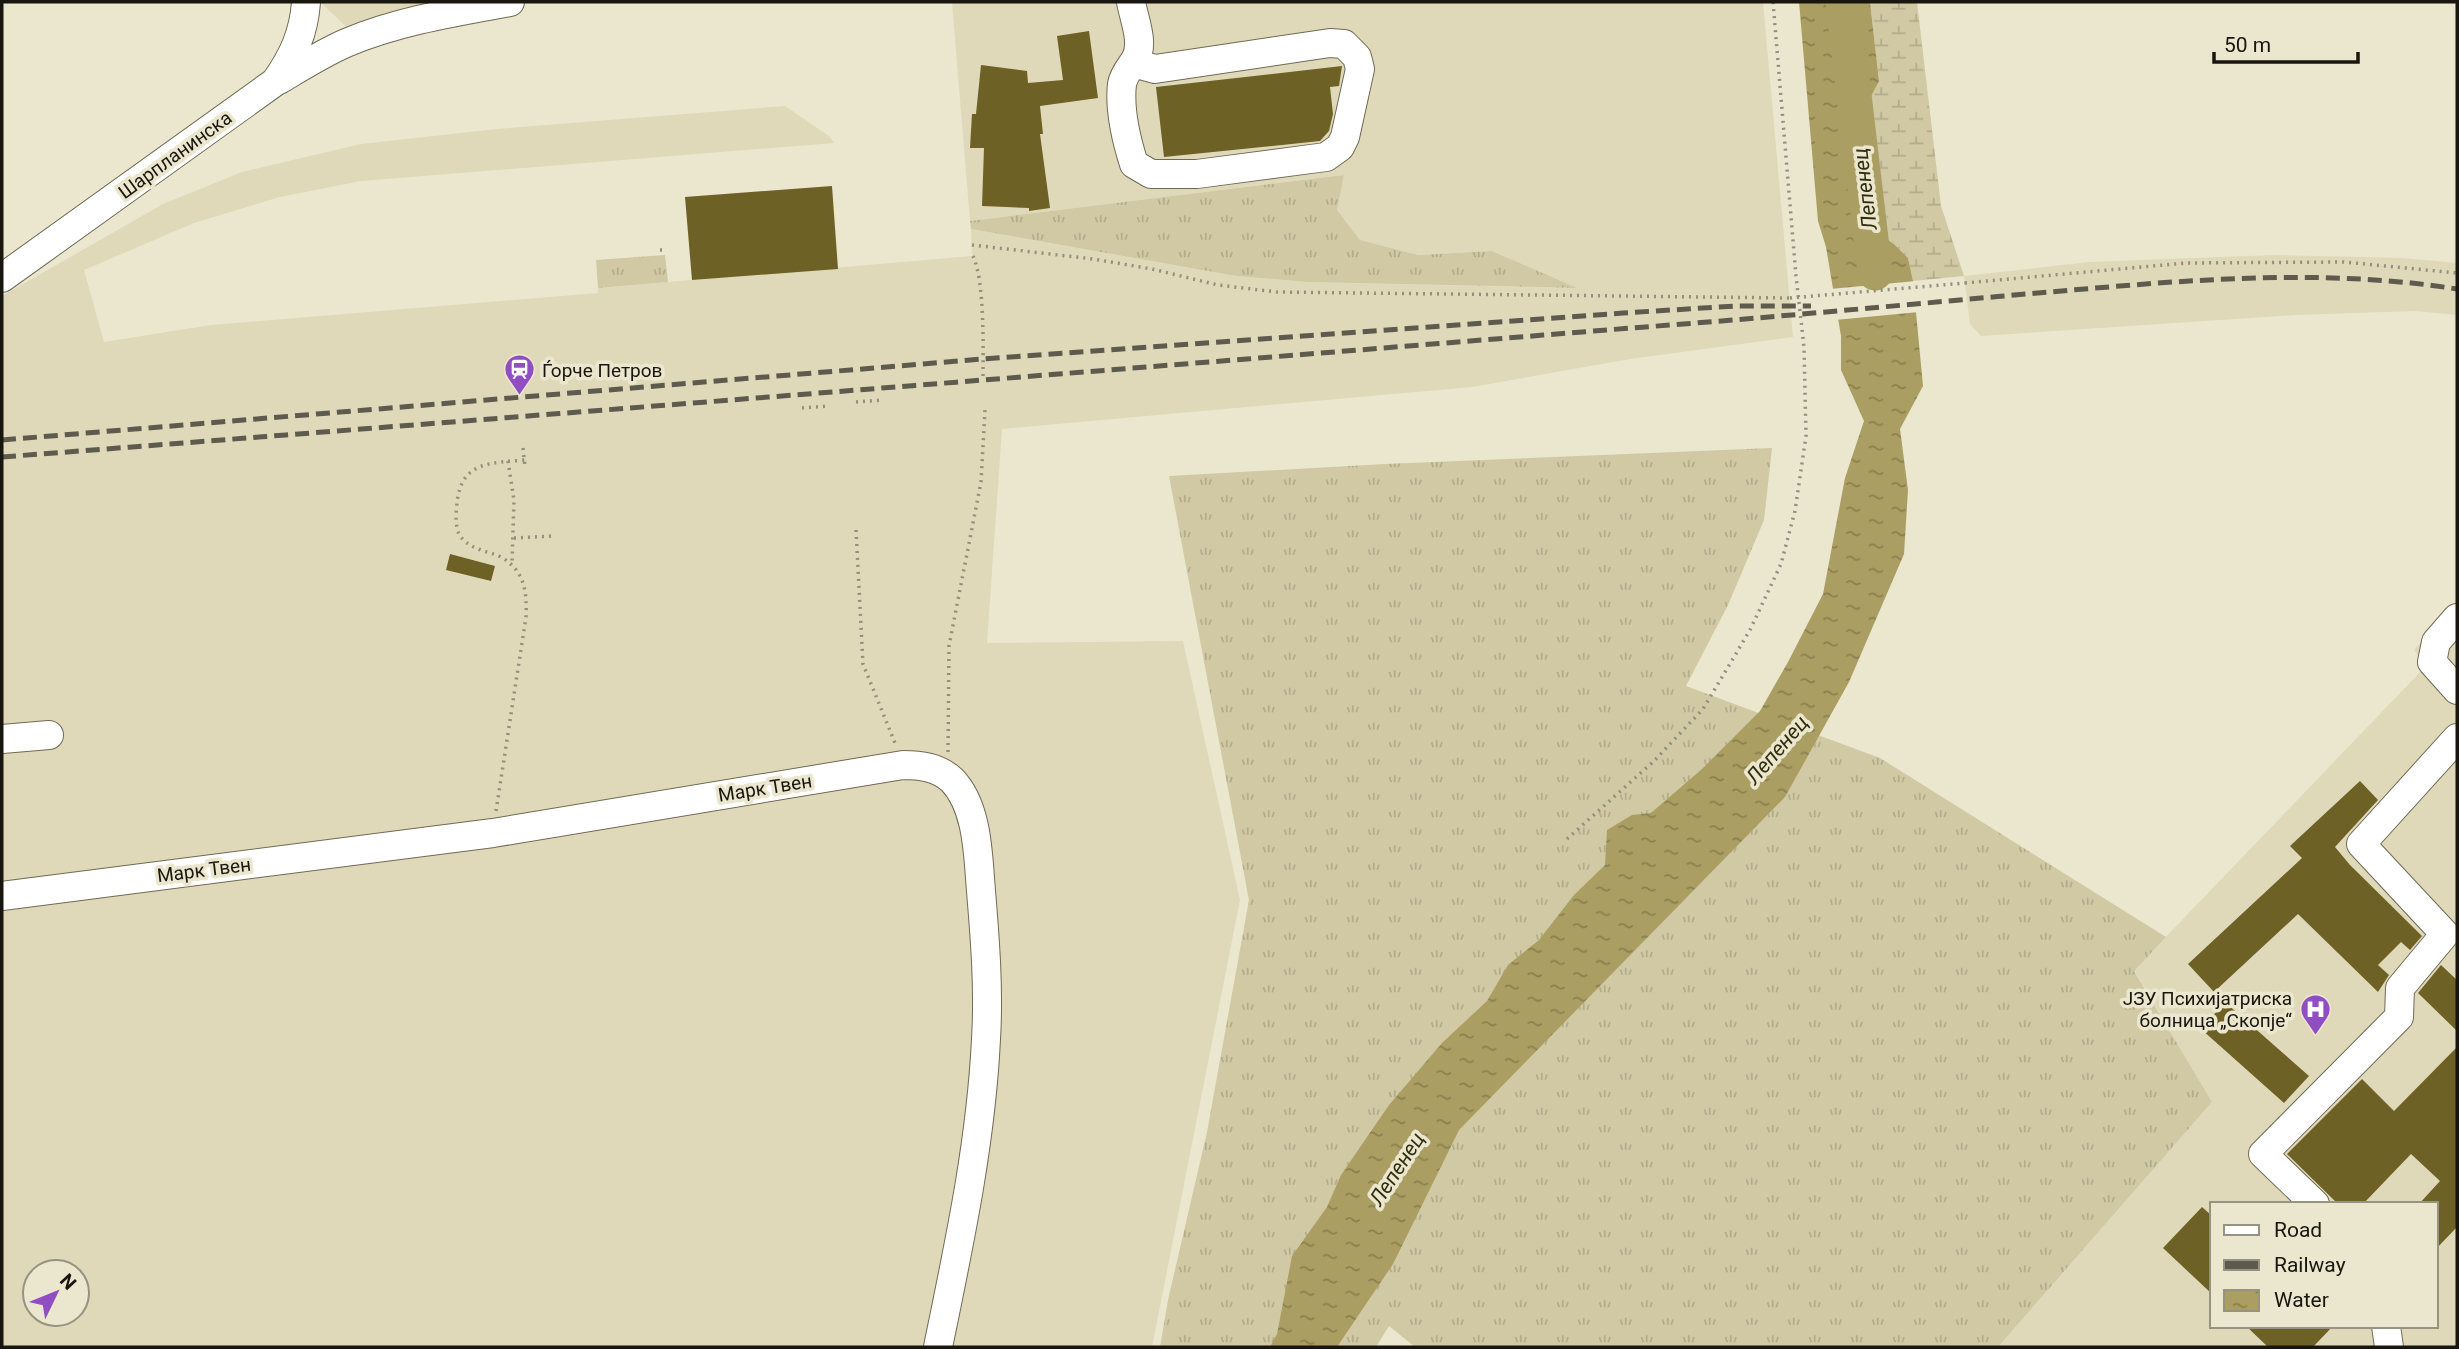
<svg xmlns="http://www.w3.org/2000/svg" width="2459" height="1349" viewBox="0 0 2459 1349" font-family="Roboto,sans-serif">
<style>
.built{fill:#dfd9ba;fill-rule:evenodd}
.grass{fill:url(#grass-tufts)}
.wetland{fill:url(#wetland-marsh)}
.water{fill:url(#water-ripples)}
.pier{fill:#ebe6ce}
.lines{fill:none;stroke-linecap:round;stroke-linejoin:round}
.river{stroke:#aa9e62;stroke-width:35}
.building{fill:#6d6126}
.minor-casing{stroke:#6e6a55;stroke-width:30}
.path{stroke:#928f7d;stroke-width:3.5;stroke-dasharray:2 5;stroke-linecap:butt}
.minor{stroke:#fff;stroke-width:28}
.rail{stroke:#5e5b4e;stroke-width:5;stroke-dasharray:14 7;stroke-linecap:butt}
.path-bridge{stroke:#928f7d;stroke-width:3.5;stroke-dasharray:2 5;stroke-linecap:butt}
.labels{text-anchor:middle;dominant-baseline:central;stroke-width:7;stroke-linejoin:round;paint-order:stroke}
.street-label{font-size:19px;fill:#18160e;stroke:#ebe6ce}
.poi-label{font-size:19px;fill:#18160e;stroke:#ebe6ce;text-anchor:start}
.water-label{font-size:21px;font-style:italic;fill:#322d11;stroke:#ebe6ce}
</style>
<defs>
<pattern id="grass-tufts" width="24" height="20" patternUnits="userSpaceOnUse" patternTransform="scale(1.75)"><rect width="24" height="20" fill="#d0c9a3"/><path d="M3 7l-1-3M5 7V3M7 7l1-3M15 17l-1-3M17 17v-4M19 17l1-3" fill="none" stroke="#b2ac8b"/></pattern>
<pattern id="wetland-marsh" width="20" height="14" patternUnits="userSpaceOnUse" patternTransform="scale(1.75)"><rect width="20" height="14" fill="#d0c9a3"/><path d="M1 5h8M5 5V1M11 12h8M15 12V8" fill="none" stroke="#b2ac8b"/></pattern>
<pattern id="water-ripples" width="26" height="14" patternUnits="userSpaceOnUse" patternTransform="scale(1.75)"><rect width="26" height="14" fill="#aa9e62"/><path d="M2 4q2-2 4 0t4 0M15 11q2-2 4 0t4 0" fill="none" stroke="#89804f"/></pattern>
</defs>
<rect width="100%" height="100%" fill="#ebe6ce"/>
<path class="built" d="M320,2H510L351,31Z
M952,2H1763L1793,337L1630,359L1472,387L1002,429L987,643L1183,641L1240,900L1152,1347H2V296L163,204L242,172L361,144L497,129L785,106L829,136L834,143L361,181L280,197L194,223L84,270L104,342L211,325L598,293V288L972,256L971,229L1236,276L1307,282L1574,288L1493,251L1417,255L1360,240L1337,210L1344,175L970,221ZM35,1272H77V1314H35Z
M2274,255L2403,258L2457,263V315L2416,311L2296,315L1981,336L1970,324L1964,276L2089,262Z
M2457,602V1347H1998L2212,1102L2134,970L2426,666L2414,650ZM2212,1204H2436V1326H2212Z"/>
<path class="grass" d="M1344,175L1337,210L1360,240L1418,255L1492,251L1577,288L1307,282L1236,276L971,229L970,221Z
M665,255L668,282L598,288L596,260Z
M1772,448L1764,520L1728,605L1686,686L1880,758L2166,937L2134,971L2212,1102L1998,1347H1415L1389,1326L1376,1347H1160L1168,1300L1207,1132L1249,900L1169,476L1385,464Z"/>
<path class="wetland" d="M1870,2H1917L1941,206L1964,276L1913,281L1908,258L1894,244L1859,221L1847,142L1879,80Z"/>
<path class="water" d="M1799,2H1870L1879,81L1847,142L1859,221L1894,244L1908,258L1913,281L1923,386L1900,429L1908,490L1904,554L1849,682L1785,797L1459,1130L1393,1264L1337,1347H1270L1277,1334L1292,1256L1327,1207L1341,1175L1389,1105L1442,1043L1487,1001L1508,965L1539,940L1574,895L1605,865L1607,830L1632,815L1651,813L1702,769L1760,711L1788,662L1823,594L1845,478L1864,421L1841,370V336L1826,247L1818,221Z"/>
<path class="pier" d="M1916,281L1919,312L1835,320L1830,289Z"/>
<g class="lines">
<path class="river" d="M1843,2L1875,273"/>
</g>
<path class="building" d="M1089,31L1098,98L1040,106L1043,134H1040L1050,208L1029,211V208L982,206L984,148H970L972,114H976L981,65L1027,71L1028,83L1063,80L1057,36Z
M1342,66L1339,86L1330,87L1333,114L1329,131L1320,141L1164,157L1156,87Z
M832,186L838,269L692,280L685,197Z
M450,554L495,566L491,581L446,570Z
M2360,781L2378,800L2335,847L2350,865L2422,936L2410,950L2401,942L2378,965L2389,975L2378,992L2298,914L2214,992L2188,964L2302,858L2290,846Z
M2441,965L2457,980V1031L2418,993Z
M2225,1002L2309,1076L2284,1103L2201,1029Z
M2457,1047V1227L2436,1249V1204H2419L2440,1181L2411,1154L2363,1204H2338L2287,1154L2362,1079L2394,1111Z
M2202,1207L2212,1216V1294L2163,1248Z
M2246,1326H2333L2313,1347H2268Z"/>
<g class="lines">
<defs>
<path id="minor" d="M1131,2C1134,19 1145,44 1135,60C1130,68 1124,74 1122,84C1119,110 1126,139 1134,164L1151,174H1197L1326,157L1340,147L1345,137L1360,69L1357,57L1344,44L1330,43L1155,69L1144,66L1136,59
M279,80C301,67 323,53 346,43C398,21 455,12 510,2
M2,278L275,82C293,57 304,33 306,2
M2457,618L2436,642L2432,662L2457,690
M2,739L49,735
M2,896L493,833L903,765C920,765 938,767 952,780C978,807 978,855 981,891C985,939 989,990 986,1039C981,1143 959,1245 938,1347
M2315,1204L2263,1154L2399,1017L2400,988L2445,934L2361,844L2457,738
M2386,1326L2389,1347"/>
</defs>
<use href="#minor" class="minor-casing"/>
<path class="path" d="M972,245L1093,259L1152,269L1218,285L1277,292L1790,298
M660,250H665
M973,256C985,282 983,350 983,380
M1965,283L2186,263L2344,262L2457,273
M856,402L882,400
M802,408L828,406
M523,448L525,467
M508,461L514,500L512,563
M856,530L863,664L895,743
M514,538L553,536
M948,752L949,646L981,482L985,410
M496,811L526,617C527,592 525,571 501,557C493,553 484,552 476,548C469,545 463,541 459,534C455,525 456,512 457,503C461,461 491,463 525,460
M1567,839L1654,761L1703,709L1750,630L1781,564L1795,511L1806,436L1804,347L1796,276L1773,2"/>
<use href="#minor" class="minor"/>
<path class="rail" d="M2,440L983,359L1623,313L1735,306H1811
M2,457C545,415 1088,372 1631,328C1766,318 1902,305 2038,293C2177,281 2318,267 2457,289"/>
<path class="path-bridge" d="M1790,298L1965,283"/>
</g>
<defs>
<symbol id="station-pin" viewBox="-11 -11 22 30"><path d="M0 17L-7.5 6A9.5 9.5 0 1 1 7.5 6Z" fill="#914ec3" stroke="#ebe6ce"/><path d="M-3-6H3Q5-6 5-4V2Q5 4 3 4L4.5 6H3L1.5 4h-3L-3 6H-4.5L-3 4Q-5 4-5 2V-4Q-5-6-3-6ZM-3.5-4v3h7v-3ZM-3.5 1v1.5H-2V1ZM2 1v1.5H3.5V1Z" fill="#fff"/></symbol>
<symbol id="hospital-pin" viewBox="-11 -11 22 30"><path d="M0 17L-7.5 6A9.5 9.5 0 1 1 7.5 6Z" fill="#914ec3" stroke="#ebe6ce"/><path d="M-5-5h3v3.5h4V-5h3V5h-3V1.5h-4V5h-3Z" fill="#fff"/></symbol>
</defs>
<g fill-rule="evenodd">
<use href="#station-pin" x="502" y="352" width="35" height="47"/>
<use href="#hospital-pin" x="2298" y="992" width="35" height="47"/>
</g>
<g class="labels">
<g class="street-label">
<text transform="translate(175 155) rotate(-36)">Шарпланинска</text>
<text transform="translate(765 788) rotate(-9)">Марк Твен</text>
<text transform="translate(204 870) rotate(-7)">Марк Твен</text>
</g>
<g class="poi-label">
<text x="542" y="370">Ѓорче Петров</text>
<text x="2292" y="998" text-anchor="end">ЈЗУ Психијатриска<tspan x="2292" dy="22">болница „Скопје“</tspan></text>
</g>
<g class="water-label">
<text transform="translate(1865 189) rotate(-97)">Лепенец</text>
<text transform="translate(1777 750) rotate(-49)">Лепенец</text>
<text transform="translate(1397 1169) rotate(-57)">Лепенец</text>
</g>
</g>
<rect width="2459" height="1349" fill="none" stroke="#18160e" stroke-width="7"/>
<rect x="2210" y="1202" width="228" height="126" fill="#ebe6ce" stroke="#979381" stroke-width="2"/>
<rect x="2224" y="1225" width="35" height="10" fill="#ffffff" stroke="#979381" stroke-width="2"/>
<text x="2274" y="1237" font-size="21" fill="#18160e">Road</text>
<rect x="2224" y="1260" width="35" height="10" fill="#5e5b4e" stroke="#979381" stroke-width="2"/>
<text x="2274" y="1272" font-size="21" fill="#18160e">Railway</text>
<rect x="2224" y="1290" width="35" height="21" fill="url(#water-ripples)" stroke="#979381" stroke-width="2"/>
<text x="2274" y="1307" font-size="21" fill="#18160e">Water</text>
<g transform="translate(56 1293) rotate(47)"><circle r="33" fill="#ebe6ce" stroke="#979381" stroke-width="2"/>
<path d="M0-5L12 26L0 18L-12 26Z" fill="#914ec3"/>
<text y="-10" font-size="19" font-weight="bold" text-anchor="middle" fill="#18160e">N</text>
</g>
<path d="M2214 52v10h144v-10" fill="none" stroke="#18160e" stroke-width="3.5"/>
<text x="2224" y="52" font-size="21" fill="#18160e" stroke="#ebe6ce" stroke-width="5" paint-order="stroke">50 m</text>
</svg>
